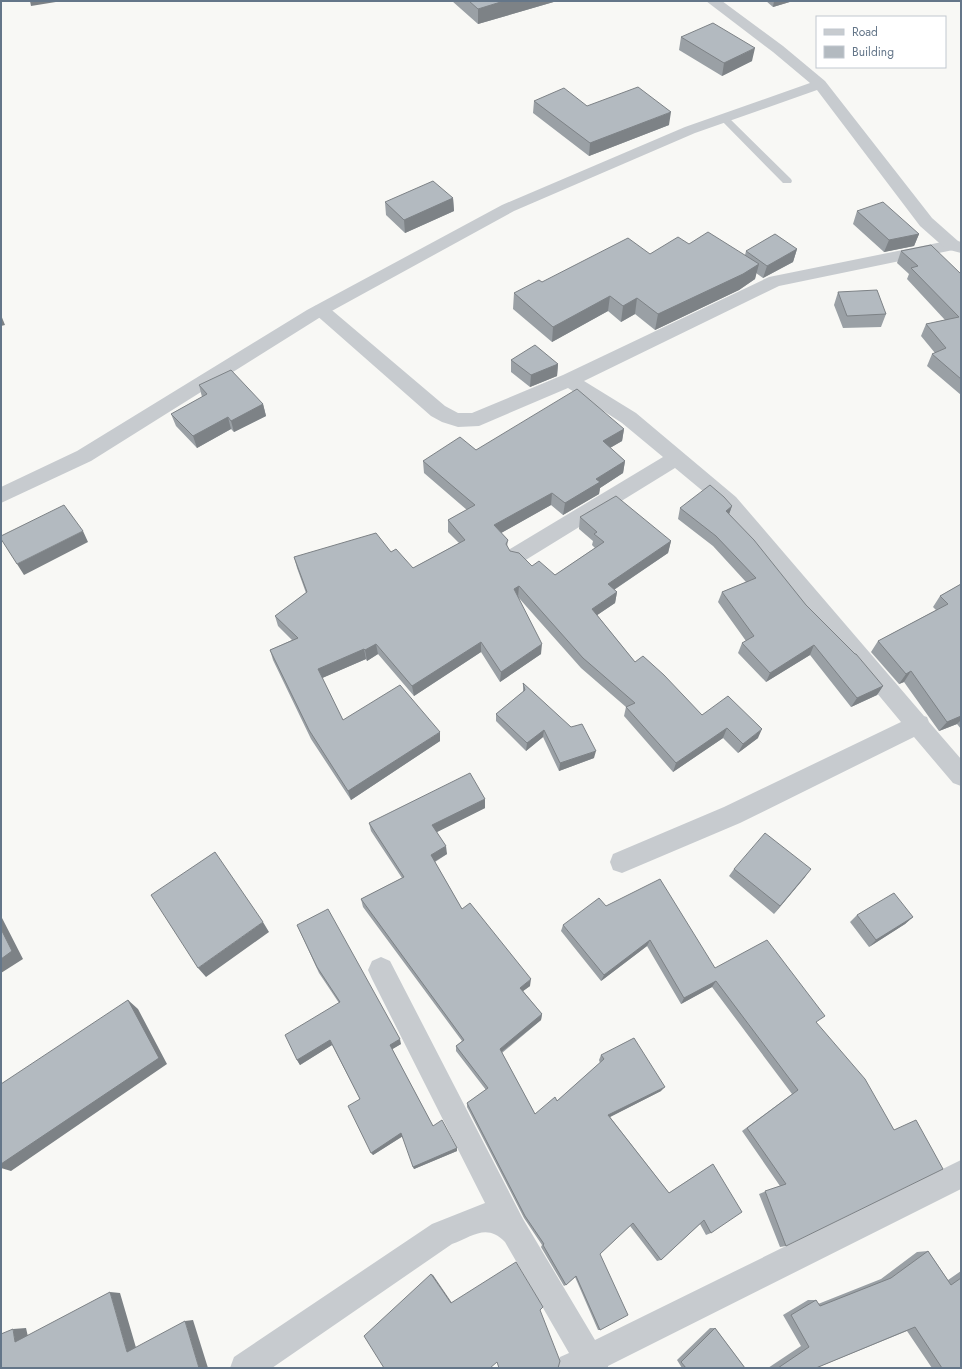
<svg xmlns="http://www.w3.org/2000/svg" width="962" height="1369" viewBox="0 0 962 1369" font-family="Jost,sans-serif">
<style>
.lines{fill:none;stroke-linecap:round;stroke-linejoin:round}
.service{fill:#c7cbcf;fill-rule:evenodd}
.minor{fill:#c7cbcf;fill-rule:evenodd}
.tertiary{fill:#c7cbcf;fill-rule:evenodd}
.wall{fill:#9aa0a5}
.shaded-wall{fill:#7d8286}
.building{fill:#b3bac0;stroke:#7d8286}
</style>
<rect width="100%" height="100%" fill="#f8f8f5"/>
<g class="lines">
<path class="service" d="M724,115L727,116L791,179L792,181L791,183H783L721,120L719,118L721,116Z"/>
<path class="minor" d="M952,240L958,241L960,245L958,249L779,286L584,381L636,413L736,497L924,716L927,717L929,722L961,759V786L953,783L914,737L740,823L622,873L613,870L610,862L613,854L724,807L901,722L722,507L675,468L524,561L517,563L510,561L507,555L510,549L663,457L622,423L568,388L479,426L458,427L442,422L431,416L315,314L312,310L315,306L321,304L327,306L445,406L458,413H472L563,375L769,277Z
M381,957L390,961L523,1219L595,1340L961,1160V1189L608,1366V1368H556L560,1357L569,1353L505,1242C487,1223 473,1236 452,1244L272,1368H230L234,1357L432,1224L485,1203L372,979L368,970L372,961Z"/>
<path class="tertiary" d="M706,1H722L783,46L825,81L932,218L958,241L961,242V253L946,249L920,226L817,90L695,133L514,211L319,318L91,461L1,503V487L77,451L307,310L502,205L685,127L810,83L773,52Z"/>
</g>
<path class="wall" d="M452,1H557L478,24Z
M766,1H793L773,7Z
M681,37L752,61L722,76L679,50Z
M534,101L587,106L669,125L589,156L533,113Z
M453,198L454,211L405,233L386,215L385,202Z
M857,211L919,234L914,246L884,252L853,224Z
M689,244L745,255L746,251L797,249L793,262L763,278L756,273L755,279L739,290L655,330L635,314L621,322L608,311L552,342L513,309L514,293L542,282Z
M901,251L961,274V395L927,366L932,354L935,353L921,336L926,324L945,320L907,279L909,274L897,263Z
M838,292L886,314L881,327L843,328L834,305Z
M511,360L558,364L557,376L530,387L511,372Z
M199,385L263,404L266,416L234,432L231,429L197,448L176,426L171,414L202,397Z
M624,429L622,441L610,448L625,461L623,473L600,488L599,494L563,515L551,505L501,533L508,540L507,547L510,551L532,566L555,575L595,548L592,545L593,541L579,529L580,517L671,541L668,553L614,590L617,592L615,603L597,615L635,662L702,715L758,738L738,753L723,738L673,772L624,716L626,707L581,668L518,597L541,654L500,682L481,652L414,696L378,654L367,661L366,659L322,678L343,720L440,741L351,800L311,739L273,660L270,650L292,640L278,626L275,616L306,593L297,568L294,557L391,552L413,568L459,543L448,532V520L467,510L424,473L423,461L476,450Z
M732,506L729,514L806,605L883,686L877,695L851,707L810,655L766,682L738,653L742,643L746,641L718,602L722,592L746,582L713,546L678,519L680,508Z
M961,584V729L957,724L939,731L904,682L899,684L871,652L878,641L936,610L933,607L940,596Z
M523,683L594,758L559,771L543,737L526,751L496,721V714L523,692Z
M485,799V808L437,832L447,854L435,862L462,909L530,986L523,991L542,1014L541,1020L502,1053L535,1114L557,1101L600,1063L599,1060L601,1055L661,1091L610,1117L669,1193L713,1164L711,1233L706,1235L700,1224L661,1260L657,1261L630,1226L600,1254V1330H598L575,1277L566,1285L564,1286L541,1247L542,1245L524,1218L467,1107V1103L486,1090L456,1051V1046L462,1041L363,907L361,899L402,878L371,831L369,823Z
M734,869L805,877L774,914L729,876Z
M606,906L715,968L816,1023L786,1246L780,1247L759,1194L780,1186L742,1131L792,1094L712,987L681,1004L647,946L601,981L561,931L563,925Z
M857,915L913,917L905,924L869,947L850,922Z
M297,925L401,1044L392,1049L433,1126L457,1151L414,1169L403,1136L373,1155L360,1099L332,1045L300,1065L297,1060L339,1003L319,973Z
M928,1251L948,1280L961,1271V1368H932L907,1331L816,1368H768L801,1346L783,1315L808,1300H816L818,1304L881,1279L917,1252Z
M710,1328H715L745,1368H682L677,1360Z"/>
<path class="shaded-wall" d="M30,1H62L31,6Z
M504,1H557L478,24V9Z
M774,1H793L773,7Z
M755,48L752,61L722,76L724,63Z
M671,112L669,125L589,156L590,143Z
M453,198L454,211L405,233L404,220Z
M919,234L914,246L884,252L889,240Z
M797,249L793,262L763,278L767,266Z
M759,264L755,279L739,290L655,330L658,314Z
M610,296L608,311L552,342L553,327Z
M637,298L635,314L621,322L623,306Z
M1,315L5,325L1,326Z
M558,364L557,376L530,387L531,375Z
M263,404L266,416L234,432L231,421Z
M228,417L231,429L197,448L193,436Z
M624,429L622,441L601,453L603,441Z
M625,461L623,473L600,488L599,494L563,515L565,503L596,479Z
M552,493L551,505L494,537V525Z
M732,506L728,517L726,511Z
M83,531L88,542L24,575L17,564Z
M671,541L668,553L606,595L608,584Z
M519,586L518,597L514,589Z
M617,592L615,603L590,620L592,609Z
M481,642V652L414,696L412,686Z
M376,644L378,654L367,661L365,650Z
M542,644L541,654L500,682L501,672Z
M814,645L810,655L766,682L770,673Z
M364,649L366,659L320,679L318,669Z
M911,671L904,682L899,684L906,674Z
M883,686L877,695L851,707L857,698Z
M961,716V720L957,724L939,731L947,722Z
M727,728L723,738L673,772L676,763Z
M762,729L758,738L738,753L743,744Z
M544,730L543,737L526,751L527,743Z
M440,732V741L351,800L348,791Z
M596,751L594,758L559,771L560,763Z
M485,799V808L433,834L432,825Z
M446,846L447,854L432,863L431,855Z
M811,869L805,877L774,914L780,906Z
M1,916L23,959L1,973Z
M913,917L905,924L869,947L876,940Z
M263,922L269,932L206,977L198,968Z
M650,940L647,946L601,981L604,975Z
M531,979L530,986L519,994L520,988Z
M716,981L712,987L681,1004L684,998Z
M128,1000L138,1009L167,1064L11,1171L1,1168V1164Z
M542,1014L541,1020L499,1054L500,1049Z
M400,1039L401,1044L391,1050L390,1045Z
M330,1040L332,1045L300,1065L297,1060Z
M665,1087L661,1091L606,1119L608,1115Z
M401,1133L403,1136L373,1155L371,1153Z
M457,1148V1151L414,1169L413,1167Z
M431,1274L433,1275L452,1303H451Z
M110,1292L120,1293L137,1351L127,1352Z
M193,1320L208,1368H199L185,1321Z
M26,1328L29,1341L15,1342L13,1329Z"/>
<path class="building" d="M469,1H504L478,9Z
M713,23L755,48L724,63L681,37Z
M638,87L671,112L590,143L534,101L564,88L587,106Z
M433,181L453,198L404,220L385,202Z
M883,202L919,234L889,240L857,211Z
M708,232L759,264L743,274L658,314L637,298L623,306L610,296L553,327L514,293L539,280L542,282L628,238L650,254L678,237L689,244Z
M775,234L797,249L767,266L746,251Z
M931,245L961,274V379L932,354L946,348L926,324L959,317L911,268L918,266L901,251Z
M877,290L886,314L847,316L838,292Z
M535,345L558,364L531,375L511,360Z
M231,370L263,404L231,421L228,417L193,436L171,414L207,394L199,385Z
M577,389L624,429L603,441L625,461L596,479L600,482L565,503L552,493L494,525L508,540L506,544L510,551L519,553L532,566L539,561L555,575L604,542L594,534L597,532L580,517L616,496L671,541L608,584L617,592L592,609L635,662L643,656L664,675L702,715L728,696L762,729L743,744L727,728L676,763L626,707L635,703L583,658L519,586L514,589L542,644L501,672L481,642L412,686L376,644L365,650L364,649L318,669L343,720L400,685L440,732L348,791L309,730L270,650L298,638L275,616L307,592L294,557L376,533L391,552L396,549L413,568L465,540L448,520L475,505L423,461L460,437L476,450Z
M710,485L724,497L732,506L726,511L754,540L806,605L855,654H856L883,686L857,698L814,645L770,673L742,643L754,636L722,592L756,578L716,536L680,508Z
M64,505L83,531L17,564L1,539V536Z
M961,584V716L947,722L911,671L906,674L878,641L948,604L940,596Z
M523,683L571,727L582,724L596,751L560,763L544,730L527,743L496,714L525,690Z
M470,773L485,799L432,825L446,846L431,855L462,909L470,903L531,979L520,988L542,1014L500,1049L535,1114L555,1097L557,1101L604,1059L601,1055L634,1038L665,1087L608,1115L669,1193L713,1164L742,1212L711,1233L704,1220L661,1260L633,1223L600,1254L628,1315L600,1330L576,1276L566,1285L543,1245L544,1244L525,1216L467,1103L488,1088L456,1046L464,1040L361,899L404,877L369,823Z
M765,833L811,869L780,906L734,869Z
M215,852L263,922L198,968L151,895Z
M660,879L715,968L767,940L825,1016L816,1022L865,1079L894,1130L916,1120L943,1169L786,1246L765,1191L786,1184L747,1128L798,1090L716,981L684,998L650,940L604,975L563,925L599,898L606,906Z
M894,893L913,917L876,940L857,915Z
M328,909L400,1039L390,1045L433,1126L442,1120L457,1148L413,1167L401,1133L371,1153L348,1106L360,1099L330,1040L297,1060L285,1035L340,1002L317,967L297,925Z
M1,929L12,951L1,959Z
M128,1000L159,1058L1,1164V1084Z
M928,1251L951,1285L961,1278V1368H942L915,1327L816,1368H778L809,1347L791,1315L816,1300L820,1306L891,1278Z
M516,1262L543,1307L540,1310L560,1361L558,1368H499L497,1362L490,1368H384L364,1336L431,1274L451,1303Z
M110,1292L127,1352L185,1321L199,1368H1V1334L13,1329L15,1342Z
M715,1328L745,1368H686L681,1362Z"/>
<rect width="962" height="1369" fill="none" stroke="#647689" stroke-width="4"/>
<rect x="816" y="16" width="130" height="52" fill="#ffffff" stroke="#c1c8d0"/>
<rect x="824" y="29" width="20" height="6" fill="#c7cbcf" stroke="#c1c8d0"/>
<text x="852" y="36" font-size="12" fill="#647689">Road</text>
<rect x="824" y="46" width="20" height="12" fill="#b3bac0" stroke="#c1c8d0"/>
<text x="852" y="56" font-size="12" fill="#647689">Building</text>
</svg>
